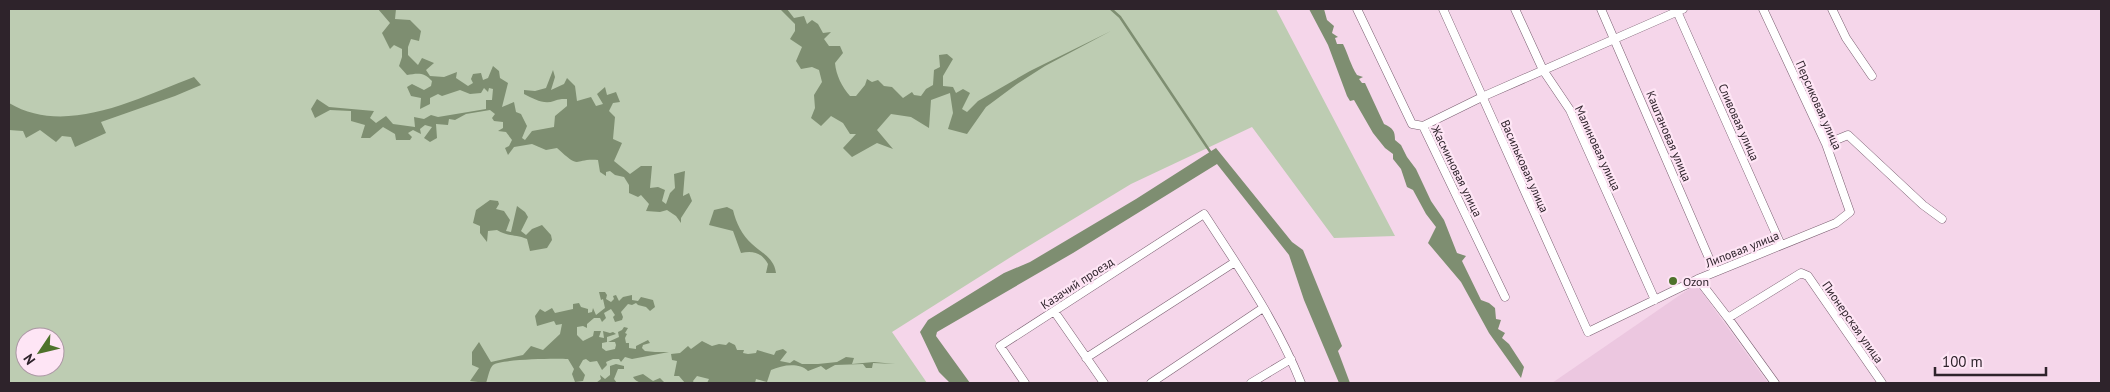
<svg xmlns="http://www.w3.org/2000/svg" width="2110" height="392" viewBox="0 0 2110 392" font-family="'PT Sans',sans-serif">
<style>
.built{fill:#ecc7e0}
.green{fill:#bdccb2;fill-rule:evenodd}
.water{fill:#7e8e71}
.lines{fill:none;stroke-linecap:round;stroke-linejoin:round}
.stream{stroke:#7e8e71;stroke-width:2.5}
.minor-casing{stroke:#7a5f71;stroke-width:9}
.minor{stroke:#fff;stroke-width:8}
.poi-dot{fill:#4e722b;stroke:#fee5f5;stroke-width:2}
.labels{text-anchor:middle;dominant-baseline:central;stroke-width:4.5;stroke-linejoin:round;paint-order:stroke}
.street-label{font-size:12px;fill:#2e232b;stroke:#fee5f5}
.poi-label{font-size:12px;fill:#2e232b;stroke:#fee5f5;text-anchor:start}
</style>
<rect width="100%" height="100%" fill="#f5d6ea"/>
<path class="built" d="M1696,284L1768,383H1552Z"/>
<path class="green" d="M9,9H1276L1395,236L1334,238L1252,127L1131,184L1014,255L892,332L927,383H9ZM25,337H55V367H25Z"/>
<path class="water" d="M378,9H396L395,19L410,20L421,31L419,41L411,39L408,47V55L418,65L422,58L434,63L426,70L430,76L444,77L457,72L456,78L468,86L473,83L471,79L473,74L481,73L483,80L488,78L493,66L499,71L500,78L508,83L502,107L514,102L516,112L521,114L527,126L522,138L525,140L532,131L554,127L555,116L567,106V99C561,99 560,99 554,101C544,105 534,99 524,94V90L535,91L546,88L553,70L555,77L551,90L564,84L567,78L575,86L577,101L591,97L596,106L603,104L597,94L605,87L607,95L616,92L620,102L613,103L609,111L615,117L613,139L622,143L614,161L630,174L641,166H652L650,188L658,187L665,190L662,201L666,204L670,193L675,188L674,174L685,171L683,196L689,193L692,201L681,218V223L676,216L667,210L660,212L646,211L649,204L641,195L638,197L629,193V185L624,177L615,175L610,171L606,172V176L600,172L598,160C572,158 582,171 557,148L546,150L532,144L514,147L508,155L505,148L509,146L512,140L506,132L498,131L503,128V122L494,121L492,118L495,114L490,110L466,114L455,120L449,119L448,125L436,124L437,138L430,142L424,138L432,127L425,125L420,129L421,134L413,130L408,133L412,137L410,140H396L395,134L383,127L370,138H361L365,125L351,121V111L330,110L315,118L311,109L317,99L329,107L374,111L370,118L376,123L386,116L393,124L415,127L414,117L424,119L431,115L438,117L486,109V100H492L493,89L489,88L488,92L484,88L481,93L470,94L460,90L442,96L438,94L430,98V104L420,109L421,98L411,96L407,87L412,84L424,90L431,86L432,81C424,72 418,73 407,75L399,66L402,57V49L394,45L390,49L382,33L390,23Z
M787,9L794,18L804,16L807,24L812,20L818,24L823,33L831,32L824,39L829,46H840L843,53L835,63C836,75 842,87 850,96H856L865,85L867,79L872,82L878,80L884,86L892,87L903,98L912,92L914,95L921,96L926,89L933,85L934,70L940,67L939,55L947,54L953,59L943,76V86L953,87L956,93L963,89L970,93L962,109L967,112L978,101L1030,71L1111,31L1045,66L1017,84L986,107L967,134L948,129L953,113L950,93L931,100L929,128L911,117L891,114L877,130L893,149L877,143L852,157L843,148L856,134H850L843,123L831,116L821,126L811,118L815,108L814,95L822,82L819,70L812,67L801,69L796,61L802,47L790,39L795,31V24L781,10Z
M1309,9H1324L1327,20L1334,26L1332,33L1338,37L1335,38L1337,44H1343C1348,54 1351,66 1357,75L1363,77L1359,79L1362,83H1365L1384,124C1393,128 1395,131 1395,140L1401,145L1407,157L1416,169L1431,201L1444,220L1457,253L1466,256L1462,261L1481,300L1489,303L1495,308L1496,319L1501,320L1498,329L1505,333L1502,338L1509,344L1524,367L1521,378L1489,333L1461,282L1428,243L1436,227L1426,214L1413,190L1407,187L1401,169L1393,159V154L1385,148L1373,133L1354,100L1350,101L1347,96L1328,45Z
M194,77L201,85L175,96L101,122L106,133L75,147L71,137L62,136L56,142L40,130L26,138L23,131L9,130V103C66,137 138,98 194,77Z
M1216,148L1292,242L1303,250L1342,346L1338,351L1350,383H1339L1304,300L1289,255L1217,164L1073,253L937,332L936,336L970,383H950L939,372L920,332L928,320L1004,273L1030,262L1136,199Z
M490,200L498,201L499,204L496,209L504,211L510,220L506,231L511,232L517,206L525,212L528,217L521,231L526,235L532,229L542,225L551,235L552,240L547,248L530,251L527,239C515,234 508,237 497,230L488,231L487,242L480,233V226L473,223L476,210Z
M727,207L733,210C736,223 742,235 752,244C763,254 774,258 776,273H766L768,264C762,253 753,250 741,253L733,231L709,225L714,210Z
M599,292H605L607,295L606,299L611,302L614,299L613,296L616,295L619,301L623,297L632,295V300L638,301L641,297L653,300L655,307L650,311L646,307L638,305L636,303L632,305L628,304L621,312L623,317L622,320L615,322L613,317L615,315L611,309L604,313L606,318L602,322L600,318H594L587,324V328L583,326L577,327V335L583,341L593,336L594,331H601L599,337L604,338L603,331L610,333L613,332L616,334L607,337V342L602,343V348L606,351L615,349L616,345L615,342H608L619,337L618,332L622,330L624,327L628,328L625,333L627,334L625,338L626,343H629V348L636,349V346L648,340L650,343L643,345L642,348L645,351L655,352H669L632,359L625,357L621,362L619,359H613L606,362L607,365L602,370L597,361L590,362L586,359L583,360L579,367L585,375L583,381L575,382L572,374L574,369L568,359C557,358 500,359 493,365C489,369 488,378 486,383L470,381L479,368L472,365V352L479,342L491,362L523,355L531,346L543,350L560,334L562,324L556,325L554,321L537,326L535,316L540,309L545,312L552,308L555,313L573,309V304L579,303L581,307L588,309V313L592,312L593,308L596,315L605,308L603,299L601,300Z
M702,341L712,346L719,344L726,345L729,342L735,345L737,350H744L743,353L748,354L756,353L757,350L774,355L776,351L783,349L787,352L780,361L790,363L794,360L802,364H818L837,362L846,357L854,358L852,364L874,362L895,364L873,363L872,368H866L863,364L835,365L826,370L821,366L808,371C799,362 782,365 771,370L767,382L756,379L755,383H707L709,379L697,376L693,381L694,383H685L679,376H674L677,361L672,360L671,354L680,353L688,346L691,349Z
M616,364L624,366V369H618L614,379L617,383H596L601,379L600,375L605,379L610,375V366Z
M643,374L653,381L660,378L665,383C654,383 639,387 633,377Z"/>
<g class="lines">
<path class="stream" d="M1111,9L1120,17L1211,153"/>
<defs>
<path id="minor" d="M1357,9L1412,124L1423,126
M1443,9L1588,332L1698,279L1836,223L1850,212L1826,144L1763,9
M1515,9L1543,70L1570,110L1655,300
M1601,9L1715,272
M1676,9L1781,245
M1832,9L1846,38L1872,76
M1423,126L1482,97L1683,9
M1423,126L1505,297
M1826,144L1848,135L1923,205L1942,219
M1698,279L1728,318L1775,383
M1054,311L1104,383
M1728,318L1801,273L1808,276L1882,383
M1086,358L1235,262
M1025,383L1000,346L1204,214C1240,269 1277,323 1301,383
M1151,383L1263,308
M1251,383L1291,359"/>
</defs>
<use href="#minor" class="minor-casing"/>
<use href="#minor" class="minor"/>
</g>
<circle class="poi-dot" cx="1673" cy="281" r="5"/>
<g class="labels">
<g class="street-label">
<text transform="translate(1819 105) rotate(66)">Персиковая улица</text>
<text transform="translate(1739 122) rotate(66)">Сливовая улица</text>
<text transform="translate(1669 136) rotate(67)">Каштановая улица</text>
<text transform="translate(1598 148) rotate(65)">Малиновая улица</text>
<text transform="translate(1525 166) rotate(66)">Васильковая улица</text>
<text transform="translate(1457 171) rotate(64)">Жасминовая улица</text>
<text transform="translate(1742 249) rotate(-22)">Липовая улица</text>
<text transform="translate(1077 283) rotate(-33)">Казачий проезд</text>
<text transform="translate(1853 322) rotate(55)">Пионерская улица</text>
</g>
<g class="poi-label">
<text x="1683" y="281">Ozon</text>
</g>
</g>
<rect width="2110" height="392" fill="none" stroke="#2e232b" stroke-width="20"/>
<g transform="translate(40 352) rotate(235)"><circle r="24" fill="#fee5f5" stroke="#ab97a4"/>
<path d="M0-4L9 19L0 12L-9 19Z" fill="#4e722b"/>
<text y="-8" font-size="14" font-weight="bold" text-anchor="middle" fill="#2e232b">N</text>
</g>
<path d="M1935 367v8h111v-8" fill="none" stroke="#2e232b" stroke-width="2.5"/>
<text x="1942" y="367" font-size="15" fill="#2e232b" stroke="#fee5f5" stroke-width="4" paint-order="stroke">100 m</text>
</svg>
